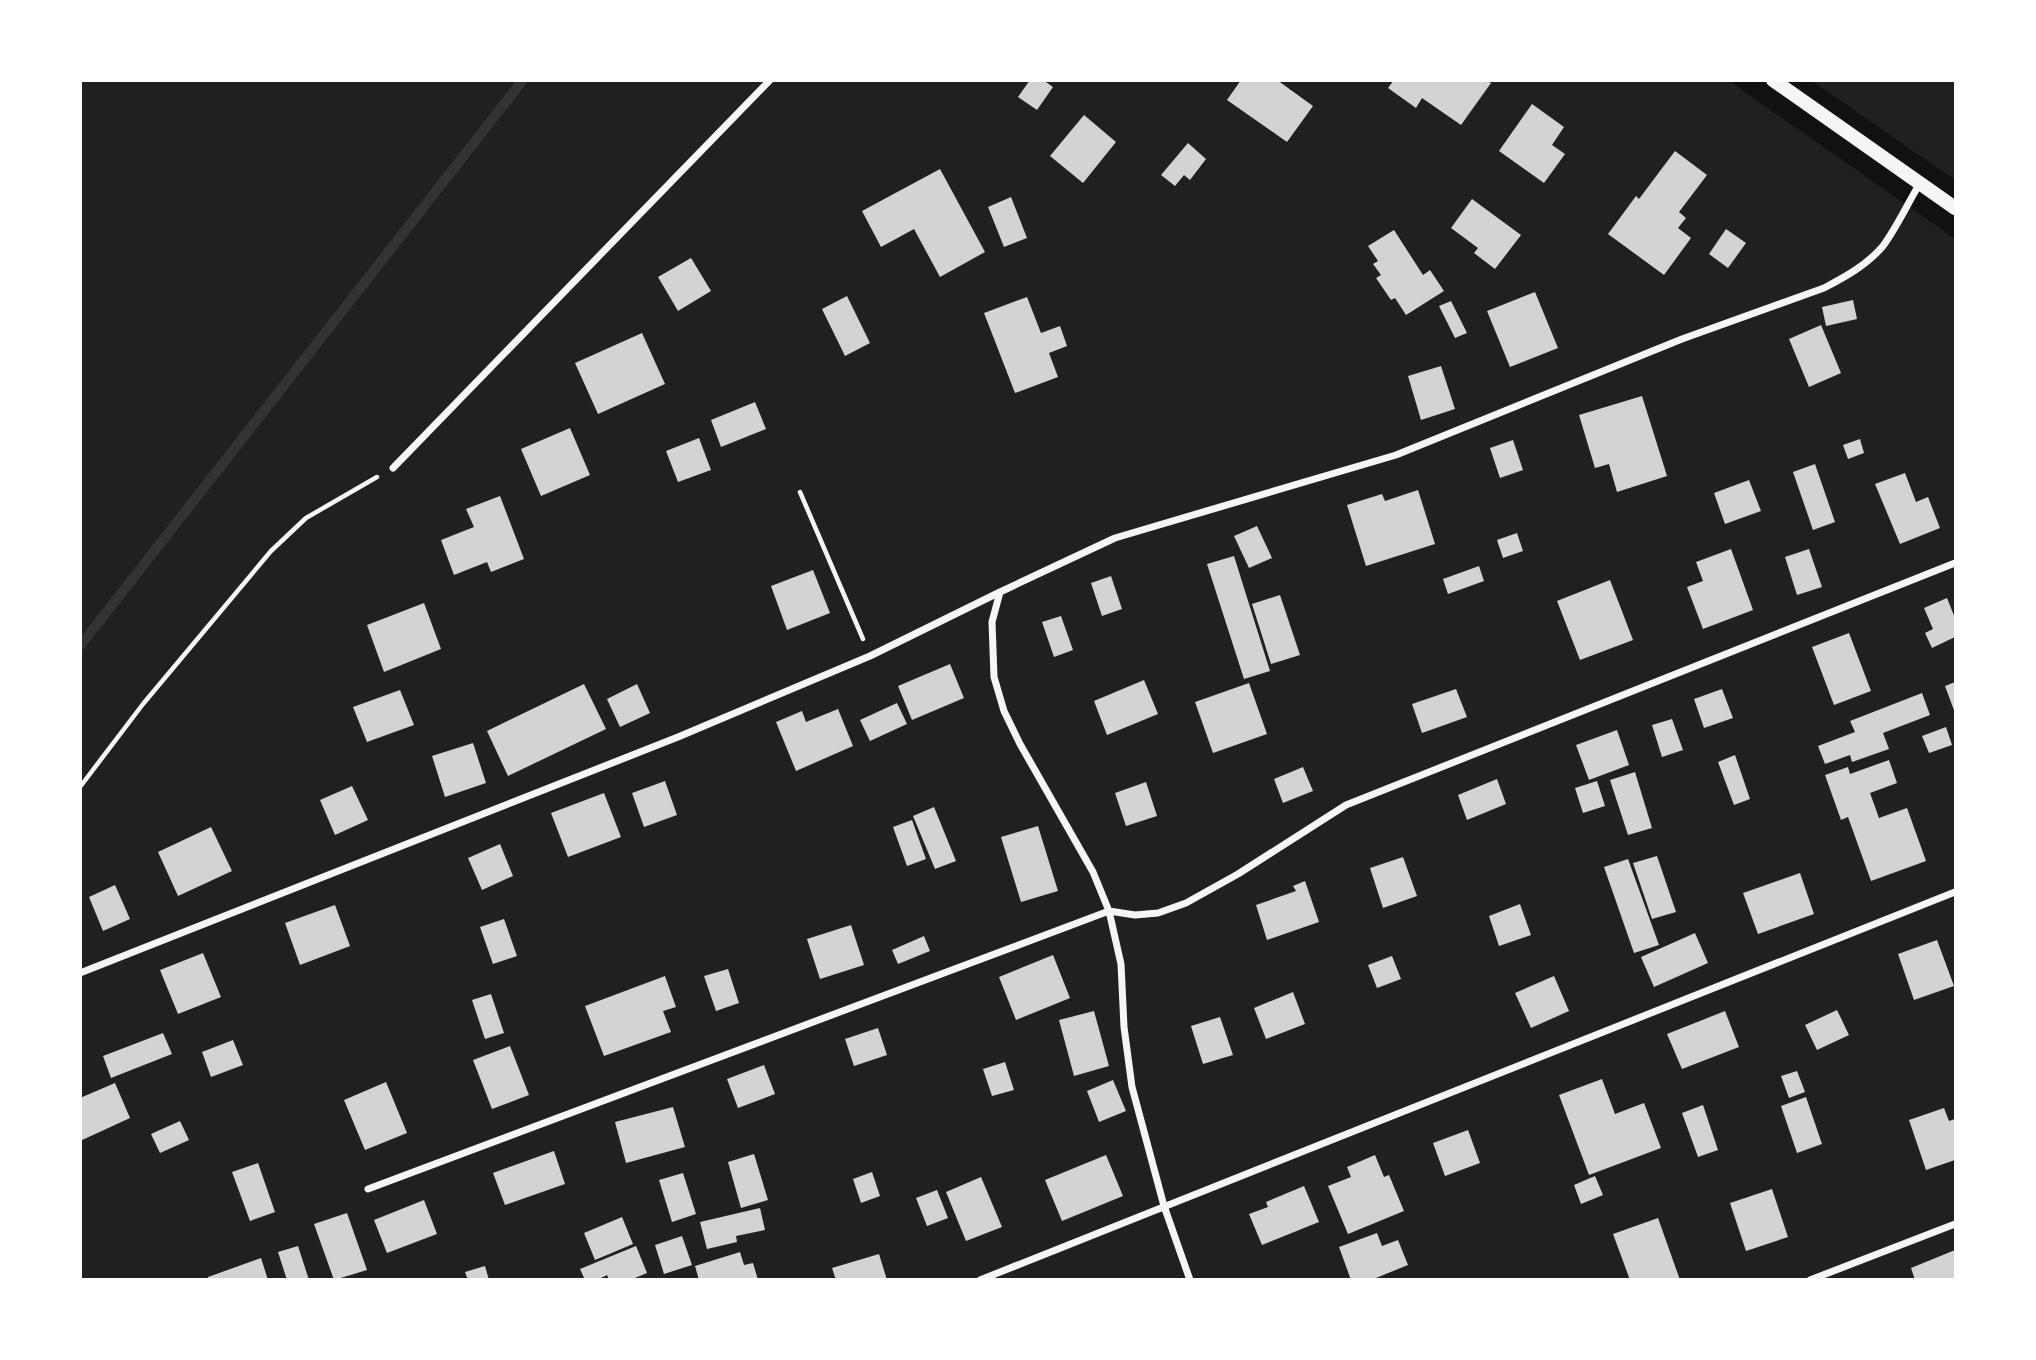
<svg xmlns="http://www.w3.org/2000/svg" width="2036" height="1360" viewBox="0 0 2036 1360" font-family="'Exo 2',sans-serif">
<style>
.green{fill:#202020}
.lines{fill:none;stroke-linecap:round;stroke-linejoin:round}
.stream{stroke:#333;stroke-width:10}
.building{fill:#d3d3d3}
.path{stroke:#f5f5f5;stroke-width:4.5}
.minor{stroke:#f5f5f5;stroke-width:7}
.secondary{stroke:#f5f5f5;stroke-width:14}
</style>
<rect width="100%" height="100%" fill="#111"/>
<path class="green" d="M80,81H1729L1955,239V1279H81Z
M1812,81H1955V180Z"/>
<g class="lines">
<path class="stream" d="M80,646L523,80"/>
</g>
<path class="building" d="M1030,80H1043L1053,87L1037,110L1018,97Z
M1241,80H1277L1313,106L1287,142L1227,100Z
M1394,80H1487L1491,83L1461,125L1422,98L1416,108L1388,88Z
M1532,104L1564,127L1552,145L1565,154L1544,183L1499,151Z
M1084,115L1116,142L1083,183L1050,156Z
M1188,143L1206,159L1190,180L1184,175L1175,186L1161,175Z
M1675,151L1707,175L1679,212L1686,218L1678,228L1691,238L1664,275L1608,234L1636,196L1639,199Z
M940,169L985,252L940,277L914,229L881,247L862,211Z
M1011,197L1027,238L1004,247L988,207Z
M1472,199L1521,235L1495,269L1474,253L1478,248L1451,228Z
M1726,229L1746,243L1728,268L1709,254Z
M1394,230L1423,275L1430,270L1444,291L1406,315L1395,298L1391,300L1376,278L1381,275L1373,264L1378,261L1368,246Z
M691,258L711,291L678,311L658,277Z
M1535,292L1558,348L1510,367L1487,311Z
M847,296L870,343L845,356L822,309Z
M1027,297L1041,333L1060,326L1067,346L1049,353L1058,377L1015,393L984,313Z
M1853,300L1857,319L1826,326L1822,307Z
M1451,301L1467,333L1455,338L1439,306Z
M1821,325L1841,373L1809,387L1789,339Z
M642,333L665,384L598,414L575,363Z
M1441,366L1455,409L1421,420L1408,376Z
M1642,396L1667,476L1617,492L1609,464L1595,468L1579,415Z
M755,402L766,429L721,447L711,420Z
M570,428L590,475L541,496L521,449Z
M699,438L711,470L678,482L666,451Z
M1860,439L1864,453L1848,459L1843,445Z
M1513,440L1523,470L1500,478L1490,448Z
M1815,464L1835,522L1813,530L1793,472Z
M1905,473L1916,502L1928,497L1940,528L1900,544L1875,484Z
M1749,480L1761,511L1725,524L1714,493Z
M1418,490L1435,544L1366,566L1347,505L1382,494L1385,501Z
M500,496L524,559L491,572L487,562L454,575L441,540L474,527L466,509Z
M1257,526L1272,558L1249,568L1234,536Z
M1517,533L1523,551L1503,558L1497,540Z
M1731,549L1753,610L1703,629L1687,587L1703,581L1696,562Z
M1809,549L1822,587L1797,595L1785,557Z
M1234,556L1270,671L1244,679L1207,564Z
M1479,566L1484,581L1448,594L1443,579Z
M813,570L830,613L787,630L771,586Z
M1111,576L1122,609L1102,616L1091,583Z
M1610,580L1633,640L1580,660L1557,601Z
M1280,595L1300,655L1271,664L1252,604Z
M1947,598L1955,618V637L1932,648L1925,633L1933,629L1924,608Z
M424,603L441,649L384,672L367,625Z
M1061,616L1073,650L1054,657L1042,622Z
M1849,633L1871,691L1834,705L1812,647Z
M950,664L964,698L912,720L898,686Z
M1144,680L1158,714L1107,735L1094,701Z
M1955,682V713L1945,686Z
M1249,683L1267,734L1213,753L1195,702Z
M584,684L606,729L508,776L487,731Z
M637,684L650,713L620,727L607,699Z
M1456,689L1467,717L1422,733L1412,704Z
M1722,689L1733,718L1704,728L1694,699Z
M400,690L414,725L367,742L353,707Z
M1922,693L1930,715L1883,733L1889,749L1852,762L1850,755L1825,764L1818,746L1855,732L1850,721Z
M897,703L907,724L870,741L860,720Z
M838,709L853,746L796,771L776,722L802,711L806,722Z
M1672,719L1683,750L1662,757L1652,725Z
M1946,727L1952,745L1929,753L1922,736Z
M1617,730L1629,765L1589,780L1576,745Z
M473,743L486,783L445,797L432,756Z
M1735,755L1750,799L1734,805L1718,762Z
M1889,760L1897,783L1870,793L1879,818L1907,808L1926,861L1871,881L1848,817L1841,820L1825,775L1848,767L1850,774Z
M1303,767L1313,791L1283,803L1274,779Z
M1635,772L1652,828L1628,835L1610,780Z
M1497,779L1506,804L1467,820L1458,795Z
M665,781L677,815L644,827L632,793Z
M1597,781L1605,806L1583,813L1575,788Z
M1146,782L1157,816L1126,826L1115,793Z
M352,786L368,820L335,835L320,800Z
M604,793L621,837L568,857L551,813Z
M934,807L956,861L935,869L913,816Z
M912,820L926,859L907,866L893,827Z
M1038,826L1058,891L1021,902L1001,837Z
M211,827L232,871L178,896L158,852Z
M500,844L513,876L482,890L468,858Z
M1657,856L1676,912L1652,919L1633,863Z
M1403,857L1417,896L1383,908L1370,868Z
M1628,859L1659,945L1634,953L1604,867Z
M1800,873L1814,914L1758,934L1743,893Z
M1305,881L1319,922L1267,940L1256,905L1296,891L1293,886Z
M115,885L130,919L103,931L89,897Z
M1520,904L1531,935L1499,946L1489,916Z
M335,905L350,946L300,965L285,923Z
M504,919L517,956L493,964L480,927Z
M851,925L864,965L820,979L807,939Z
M1695,933L1708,963L1654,987L1641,957Z
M924,936L930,951L898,964L892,950Z
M1937,940L1954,986L1914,1000L1898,954Z
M203,953L221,997L178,1014L160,970Z
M1053,955L1070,998L1016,1020L999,977Z
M1392,956L1401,979L1377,988L1368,965Z
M728,969L739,1003L716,1011L704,976Z
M665,976L676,1007L663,1011L671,1032L604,1056L585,1006Z
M1554,976L1569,1011L1531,1028L1515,993Z
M1293,992L1305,1024L1266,1039L1254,1008Z
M491,994L504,1033L485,1039L472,1000Z
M1837,1010L1849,1035L1817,1050L1805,1025Z
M1094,1011L1109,1066L1074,1076L1059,1020Z
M1725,1011L1739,1047L1682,1069L1667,1034Z
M1220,1017L1233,1055L1203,1064L1191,1026Z
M878,1028L887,1055L854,1066L845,1039Z
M163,1033L172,1054L111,1078L103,1056Z
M233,1040L243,1065L211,1077L202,1052Z
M510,1046L529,1095L492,1109L473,1060Z
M1005,1062L1014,1090L992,1096L983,1069Z
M764,1065L775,1094L738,1108L727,1079Z
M1797,1071L1805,1092L1789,1098L1781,1076Z
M1602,1079L1615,1114L1644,1103L1661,1148L1589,1175L1559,1095Z
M1113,1080L1126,1111L1099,1122L1087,1091Z
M386,1082L407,1133L365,1150L344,1100Z
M115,1083L130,1118L80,1141V1098Z
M1806,1097L1822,1144L1797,1153L1781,1106Z
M1703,1105L1718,1150L1698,1157L1682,1113Z
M673,1107L685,1147L626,1163L615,1122Z
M1944,1108L1949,1121L1955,1119V1160L1926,1170L1909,1120Z
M180,1121L189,1140L160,1153L151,1134Z
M1468,1130L1480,1163L1445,1176L1433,1143Z
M554,1151L565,1184L505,1205L493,1173Z
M754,1154L768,1200L741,1208L728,1162Z
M1106,1155L1123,1196L1062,1221L1045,1180Z
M1375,1155L1384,1177L1389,1175L1404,1211L1348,1234L1328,1186L1351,1177L1347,1167Z
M258,1163L275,1212L250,1221L232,1172Z
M872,1172L880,1196L861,1203L853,1179Z
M683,1173L696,1214L672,1222L659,1180Z
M1595,1176L1603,1195L1581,1204L1574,1185Z
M981,1177L1002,1227L966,1241L946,1192Z
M1304,1186L1319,1222L1262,1245L1249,1214L1268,1207L1266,1202Z
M1772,1189L1788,1237L1746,1251L1730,1203Z
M937,1190L948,1218L927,1226L916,1198Z
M424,1200L437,1234L387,1253L374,1220Z
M760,1208L765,1230L736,1236L737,1242L707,1249L700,1222Z
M347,1213L367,1270L334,1280L314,1224Z
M622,1217L633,1244L595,1260L584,1233Z
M1658,1218L1680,1280H1630L1613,1234Z
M1377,1233L1382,1246L1398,1240L1408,1265L1371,1280H1351L1339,1247Z
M682,1236L692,1265L664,1274L655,1245Z
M298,1246L309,1280H287L278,1252Z
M636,1246L647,1273L630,1280H609L607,1275L597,1280H585L580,1269Z
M1955,1250V1280H1915L1911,1268Z
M740,1252L744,1265L753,1263L758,1280H699L695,1266Z
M879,1254L887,1280H836L832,1268Z
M261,1258L268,1280H209L208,1277Z
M485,1266L489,1280H468L465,1272Z"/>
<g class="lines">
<path class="path" d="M800,492L863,639
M80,787L143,704L271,551L306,518L377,477"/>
<path class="minor" d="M393,468L770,80
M1000,592L992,622L994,677L1004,711L1020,744L1093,872L1109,911L1121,964L1124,1027L1132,1087L1164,1206L1190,1280
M80,973L678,737L870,656L1000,592L1115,538L1396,455L1682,339L1824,288C1845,277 1867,265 1883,246C1897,227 1908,203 1920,183
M368,1189L1109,911L1135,915L1158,913L1186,903L1238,874L1346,805L1955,563
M980,1280L1955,892
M1810,1280L1955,1224"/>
<path class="secondary" d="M1773,80L1955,208"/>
</g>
<rect width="2036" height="1360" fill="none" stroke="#ffffff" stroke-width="164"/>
</svg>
